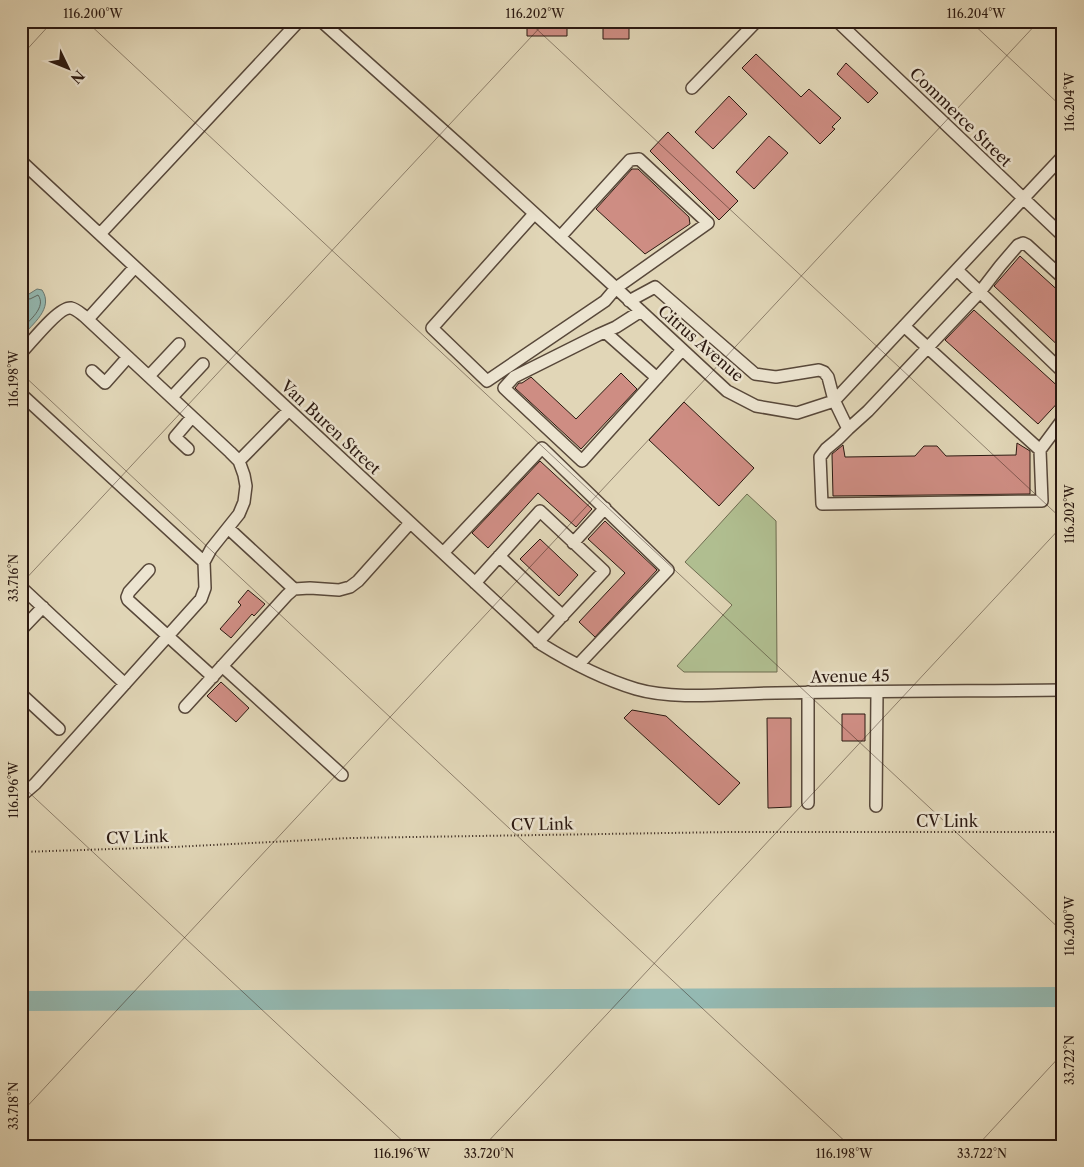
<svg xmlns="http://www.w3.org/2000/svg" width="1084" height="1167" viewBox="0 0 1084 1167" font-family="'Libre Caslon Text',serif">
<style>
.green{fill:#b0be90;stroke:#6e6c50}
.water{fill:#94b9b2;stroke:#6a7972}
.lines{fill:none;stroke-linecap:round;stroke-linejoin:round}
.shore{stroke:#606962;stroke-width:1}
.river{stroke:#94b9b2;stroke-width:20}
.building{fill:#ce8d83;stroke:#2b1911}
.minor-casing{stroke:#58483a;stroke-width:14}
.path{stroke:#2b1911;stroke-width:2;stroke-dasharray:1 2.5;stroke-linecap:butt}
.minor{stroke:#ece4d0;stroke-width:11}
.ticks{fill:none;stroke:#2b1911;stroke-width:1;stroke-opacity:0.45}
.labels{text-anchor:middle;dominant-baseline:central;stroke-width:5;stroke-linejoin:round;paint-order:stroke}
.street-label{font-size:16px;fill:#2b1911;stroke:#ece4d0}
.neatline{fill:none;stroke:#2b1911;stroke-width:2}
.ticks-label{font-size:12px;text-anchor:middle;fill:#2b1911}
</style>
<rect width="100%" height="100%" fill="#e1d6b7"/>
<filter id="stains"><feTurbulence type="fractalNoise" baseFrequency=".004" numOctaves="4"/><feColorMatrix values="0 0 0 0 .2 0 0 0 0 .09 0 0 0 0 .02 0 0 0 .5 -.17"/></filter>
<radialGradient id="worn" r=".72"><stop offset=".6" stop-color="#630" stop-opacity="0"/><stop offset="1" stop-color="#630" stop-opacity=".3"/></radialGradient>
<path class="green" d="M747,494L776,521L777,672H684L677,666L732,605L685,562Z"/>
<path class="water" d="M21,265L28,273C26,282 18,285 25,294H29L37,289L42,290C54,308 33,324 21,337Z"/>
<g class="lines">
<path class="shore" d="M21,297L30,299L38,295C47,307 29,321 21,329"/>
<path class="river" d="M21,1001L1063,997"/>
</g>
<path class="building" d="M527,21H567V36H527Z
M603,21H629V39H603Z
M756,54L801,97L809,89L841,118L832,127L835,129L820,144L742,68Z
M846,63L878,93L868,103L837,74Z
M729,96L747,114L713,149L695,132Z
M668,132L738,201L719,220L650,151Z
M769,136L788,153L754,189L736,172Z
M632,169H638L689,217L690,224L645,254L596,209Z
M1020,256L1063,295V350L994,286Z
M974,310L1063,391V397L1038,424L945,340Z
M621,373L637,389L581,449L515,388L519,383H522L531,377L576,419Z
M684,402L754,468L719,506L649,440Z
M1017,443L1030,451V494L833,496L832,454L843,445L845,457L915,456L924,446H937L946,456L1016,455Z
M540,461L592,509L576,527L538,493L488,548L472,533Z
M605,521L657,570L595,637L579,622L625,573L588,539Z
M540,539L578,575L559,596L520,559Z
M248,590L265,604L254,616L252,614L231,638L220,629L241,605L238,602Z
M221,682L249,708L236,722L207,696Z
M632,710L666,716L740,783L719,805L624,718Z
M842,714H865V741H842Z
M767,718H791V807L768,808Z"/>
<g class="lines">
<defs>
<path id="minor" d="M321,21L464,149L616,288L727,391L756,406L797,413L834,401L1063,156
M837,21L1063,236
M692,88L757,21
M21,161L541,644C570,662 603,679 636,689C677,701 733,693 776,693C871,691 967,691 1063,690
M534,214L432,328L487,381L605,301L616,288L708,223L639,159L630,160L560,237
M100,234L299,21
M957,270L1063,372
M629,301L655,287L755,374L776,377L819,370L824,372L828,377L834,400L848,429L838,439L826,449L820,457L822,504L1042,501L1040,450L1063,419
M641,311L616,327L598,335L514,377L504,388L582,461L682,350
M88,319L135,267
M904,326L1040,450
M605,332L657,378
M21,353C30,344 59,306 71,308C76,309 80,313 84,316L230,452L239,461L244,475L246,486L244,502L239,514L211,549L204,562L205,588L201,599L35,784L21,796
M92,371L105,383L128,357
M149,376L179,344
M21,394L204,562
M172,397L203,364
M848,429L868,411L980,292L1000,266L1018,245L1023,243L1027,245L1063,278
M188,449L175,437L192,417
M239,461L289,410
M228,528L294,589
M573,543L605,508
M443,553L542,448L668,570L578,665
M499,556L563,616
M149,570L129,592L127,597L128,600L213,677
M475,583L540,511L604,571L538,642
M21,587L125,684
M21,630L43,607
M222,666L342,775
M808,692V803
M21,694L59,729
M185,707L287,595L294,589L310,588L339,590L350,587L358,581L410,523
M876,806L877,692"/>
</defs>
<use href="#minor" class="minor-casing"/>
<path class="path" d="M21,852L173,847L350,838L731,832H1063"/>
<use href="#minor" class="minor"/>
</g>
<path class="ticks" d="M86,21L1063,932M528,21L1063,520M970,21L1063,108M21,56L53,21M21,373L850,1146M21,584L546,21M21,785L408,1146M21,1113L1039,21M484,1146L1063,525M977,1146L1063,1053"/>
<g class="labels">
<g class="street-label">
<text transform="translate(961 117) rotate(44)">Commerce Street</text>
<text transform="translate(701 343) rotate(41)">Citrus Avenue</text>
<text transform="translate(331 427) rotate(43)">Van Buren Street</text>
<text transform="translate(850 676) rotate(-1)">Avenue 45</text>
<text x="947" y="821">CV Link</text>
<text transform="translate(542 824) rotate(-1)">CV Link</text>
<text transform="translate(137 837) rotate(-2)">CV Link</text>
</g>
</g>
<rect width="1084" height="1167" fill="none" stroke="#e1d6b7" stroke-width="55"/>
<g transform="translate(68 68) rotate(133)" stroke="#ece4d0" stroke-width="4" paint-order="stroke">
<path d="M0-4L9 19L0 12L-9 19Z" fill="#2b1911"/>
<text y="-8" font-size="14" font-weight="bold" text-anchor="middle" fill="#2b1911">N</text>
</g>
<rect x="28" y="28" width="1028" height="1112" class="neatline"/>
<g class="ticks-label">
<text x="93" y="18">116.200°W</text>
<text x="535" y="18">116.202°W</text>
<text x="976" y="18">116.204°W</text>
<text transform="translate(1070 102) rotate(-90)" y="4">116.204°W</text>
<text transform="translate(14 379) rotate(-90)" y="4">116.198°W</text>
<text transform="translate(1070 514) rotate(-90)" y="4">116.202°W</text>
<text transform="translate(14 578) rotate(-90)" y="4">33.716°N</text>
<text transform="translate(14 790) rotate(-90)" y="4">116.196°W</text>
<text transform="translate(1070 926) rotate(-90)" y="4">116.200°W</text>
<text transform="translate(1070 1060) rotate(-90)" y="4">33.722°N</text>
<text transform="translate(14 1106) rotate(-90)" y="4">33.718°N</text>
<text x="402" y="1158">116.196°W</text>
<text x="489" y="1158">33.720°N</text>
<text x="844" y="1158">116.198°W</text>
<text x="982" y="1158">33.722°N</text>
</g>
<rect width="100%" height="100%" filter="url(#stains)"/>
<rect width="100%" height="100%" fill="url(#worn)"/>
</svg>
